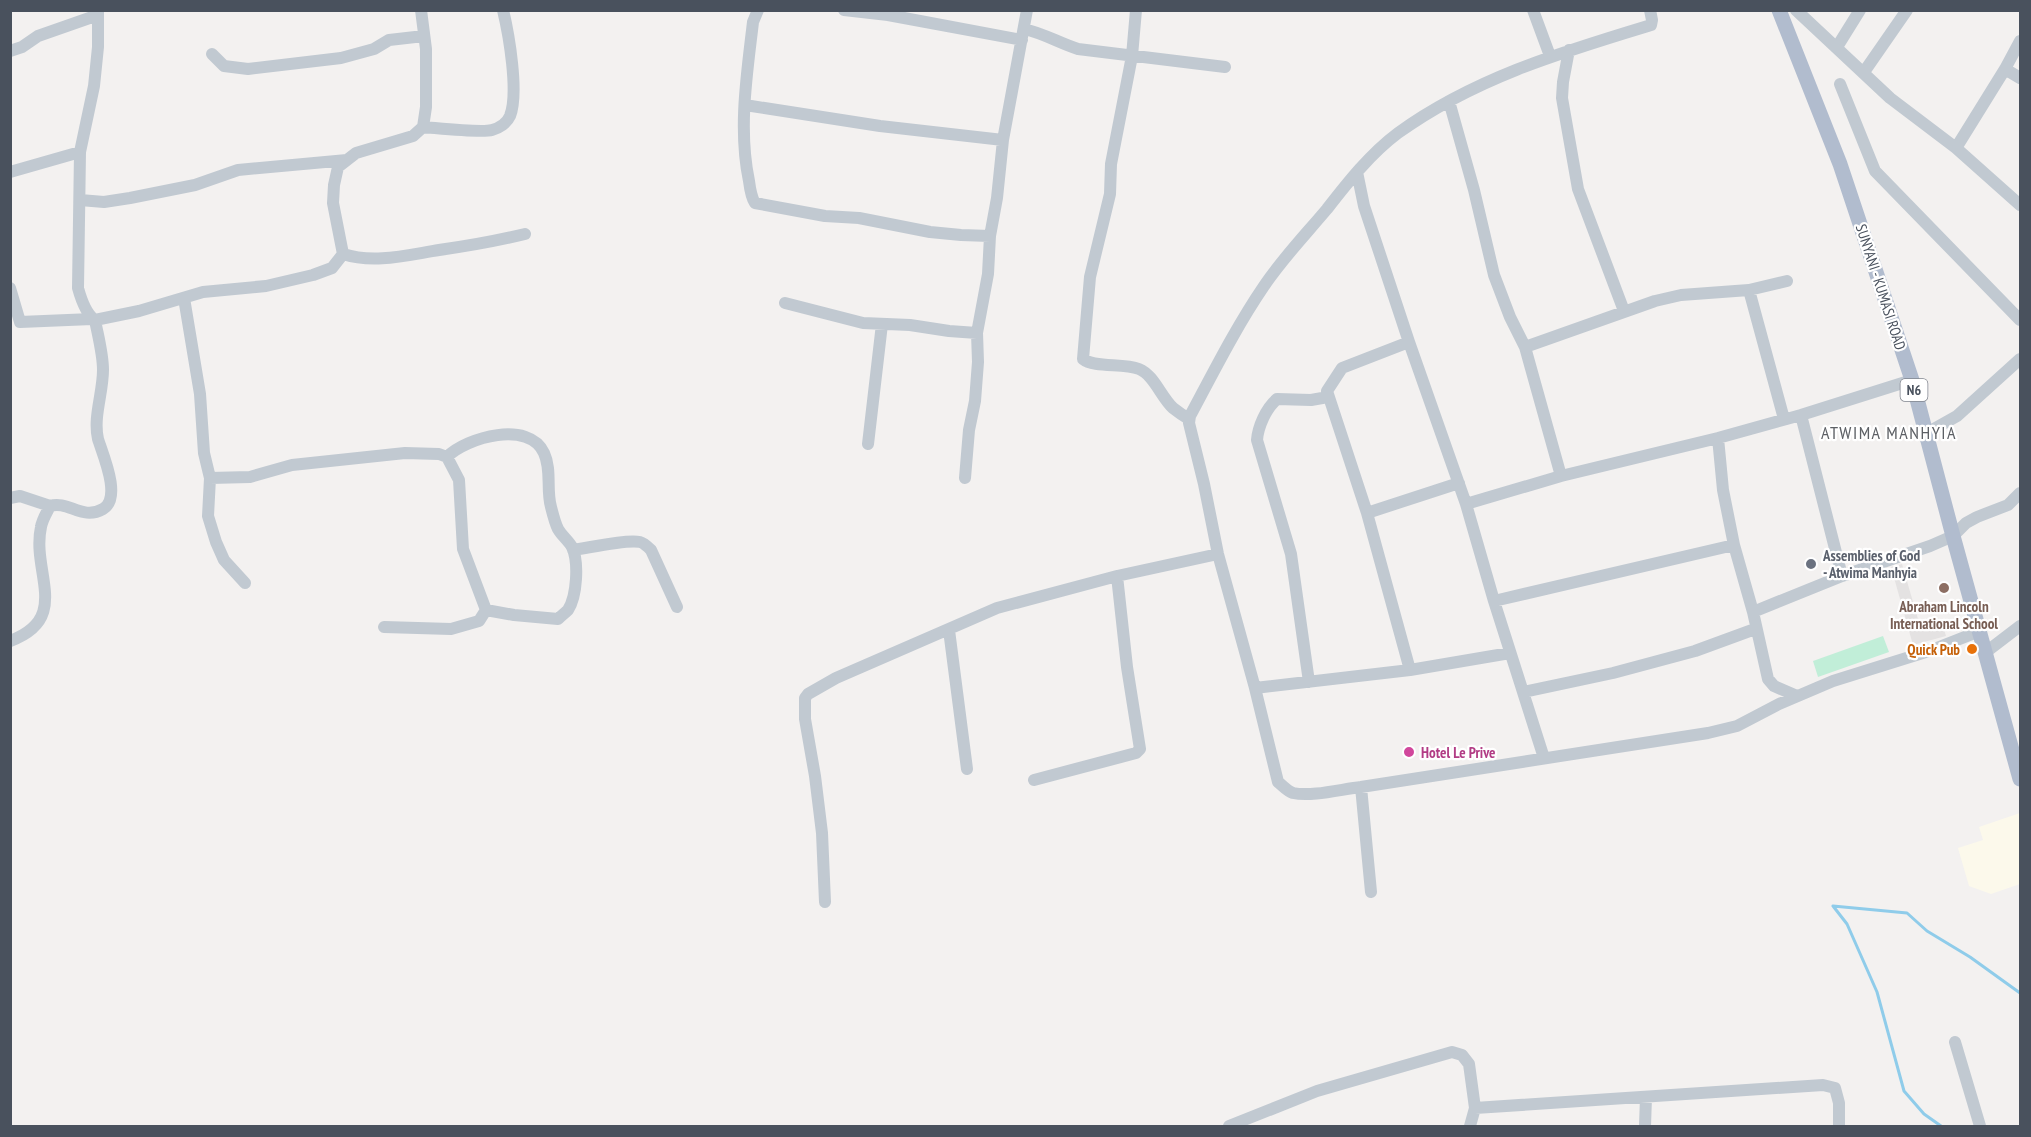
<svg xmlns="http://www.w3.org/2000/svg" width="2031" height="1137" viewBox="0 0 2031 1137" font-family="'PT Sans Narrow',sans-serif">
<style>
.commercial{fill:#fcf9eb}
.education{fill:#e4e2e2}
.green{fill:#c1eed8}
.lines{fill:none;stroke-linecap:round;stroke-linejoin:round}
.stream{stroke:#8fccea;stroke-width:3}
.minor{stroke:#c1c9d1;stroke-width:12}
.major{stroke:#b1bcce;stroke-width:15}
.worship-dot{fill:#6b7280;stroke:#fff;stroke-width:2}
.education-dot{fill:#8d6e63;stroke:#fff;stroke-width:2}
.food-dot{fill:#e8710a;stroke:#fff;stroke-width:2}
.hotel-dot{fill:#d1479c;stroke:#fff;stroke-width:2}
.labels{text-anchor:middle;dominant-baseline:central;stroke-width:4.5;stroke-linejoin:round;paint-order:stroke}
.shield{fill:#fff;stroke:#80858e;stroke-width:1.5}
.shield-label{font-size:14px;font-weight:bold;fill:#49515d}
.street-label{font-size:15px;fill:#49515d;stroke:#fff}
.worship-label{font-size:15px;font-weight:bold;fill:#5b616d;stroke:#fff;text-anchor:start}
.education-label{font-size:15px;font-weight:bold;fill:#785e54;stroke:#fff}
.food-label{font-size:15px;font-weight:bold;fill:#c56008;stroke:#fff;text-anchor:end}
.hotel-label{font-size:15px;font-weight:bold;fill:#b23c85;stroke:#fff;text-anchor:start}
.quarter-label{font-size:18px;letter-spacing:1.5px;fill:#5d6065;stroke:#fff}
</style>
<rect width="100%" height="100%" fill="#f3f1f0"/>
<path class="commercial" d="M2020,813V884L1991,894L1969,886L1958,848L1983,840L1979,827Z"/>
<path class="education" d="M1902,564L1920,626L1941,620L1946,636L1913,645L1891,567Z"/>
<path class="green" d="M1883,636L1889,652L1818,677L1813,661Z"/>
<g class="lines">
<path class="stream" d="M1833,906L1847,924L1877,992L1904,1091L1924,1114L1941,1126
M1833,906L1907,913L1927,931L1970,957L2020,993"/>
<path class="minor" d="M421,10L426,49V107L423,127L413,136L356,153L338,167L334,185L333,203L343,254C374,264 407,255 439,250C468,246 496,241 525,234
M758,10L753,22C747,74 738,129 749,181C750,189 751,197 755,203L825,216L859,218L930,232L961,235L990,236
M844,10L888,15L1022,40
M1136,10L1132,56L1111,164L1110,194L1090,277L1083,359C1094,368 1123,363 1139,369C1154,375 1161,397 1173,408C1178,412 1184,416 1189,419
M1533,10L1550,56
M1650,10L1652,20L1651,25C1562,52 1474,78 1398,133C1370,154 1348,182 1327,209C1306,234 1282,259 1264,286C1236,327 1213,373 1190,416L1189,423L1204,484L1218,554L1255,688L1278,782C1283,786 1287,791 1293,793C1312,797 1342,789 1361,787L1708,733L1737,726L1779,704L1833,681L1929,651L1980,631
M1796,10L1890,98L1956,148L2020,205
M1024,29C1043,33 1059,43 1078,49L1225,67
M1837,47L1860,10
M1569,50L1563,82L1562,98L1578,189L1624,311
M10,51L22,47L38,36L98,15
M212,54L224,66L248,69L341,58L374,49L389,40L424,36
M2005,69L2020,78
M1864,72L1907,10
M1840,84L1875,171L2020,320
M1449,101L1474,190L1494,275L1510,317L1525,347L1561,476
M745,105L880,126L1003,140
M423,127C437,128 481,133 492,130C499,128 507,123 510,116C519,93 509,35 503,10
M1956,148L2005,69L2020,41
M10,172L80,152
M1357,172L1364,206L1409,342L1466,504L1494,601L1544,758
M80,200L104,202L130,198L195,185L238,170L347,160
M10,288L20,322L92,319
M1749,290L1784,419
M184,298L200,394L204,453L210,478L208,516L216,542L224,560L245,583
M785,303L863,323L910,325L949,331L977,333
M95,320L139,311L203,292L266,286L313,275L332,268L343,254
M1409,342L1342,368L1327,391L1367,513L1410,670
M1525,347L1655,301L1681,295L1749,290L1787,281
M1801,415L1842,576
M1925,434L1957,416L2020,359
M1718,438L1723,490L1734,545L1753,612L1768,679L1774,686L1797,696
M868,444L882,324
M447,457C467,437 529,420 544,453C552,470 546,490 551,507C553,515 555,523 558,529C562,536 568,540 572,547C579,562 577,596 568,610C565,613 561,616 558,619L514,615L486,610
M210,478L250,477L292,465L405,453L439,454L447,457L459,480L463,549L486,610
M965,478L969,430L975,401L978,362L977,333L988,274L990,236L997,198L1003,140L1027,10
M10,498L20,496L50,506
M1466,504L1561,476L1718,438L1801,415L1912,380
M1367,513L1459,483
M573,550C588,548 627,539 640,542C644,543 648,547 651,550L677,607
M1494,601L1734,545
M1753,612L1842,576L1930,546L1953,536L1966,523L1977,517L2008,505L2020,493
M384,627L451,629L479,621L486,610
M949,630L967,769
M10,641C72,618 31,572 41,527C42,520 47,512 50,506C68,500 82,521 103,509C122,498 103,455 98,439C93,417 103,393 103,370C103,354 98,336 95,320C86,314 81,299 78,288L80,152L94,86L98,47V10
M1986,652L2020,626
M1309,682L1291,554L1257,440C1258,427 1266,408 1277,399L1311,400L1328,397
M1255,688L1410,670L1510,653
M1524,692L1613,673L1695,651L1755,629
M1034,780L1136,753L1140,749L1127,667L1117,576
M1361,787L1371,892
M825,902L822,833L815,776L805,719V698L808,694L836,678L997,608L1117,576L1218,554
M1955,1042L1980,1126
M1475,1108L1823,1085L1835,1088L1839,1103V1126
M1229,1126L1317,1091L1452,1052L1462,1055L1469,1064L1475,1108L1470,1126
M1645,1126L1646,1097"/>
<path class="major" d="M1779,10L1840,164L1912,380L1953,536L2020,779"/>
</g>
<circle class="worship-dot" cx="1811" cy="564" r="6"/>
<circle class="education-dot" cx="1944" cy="588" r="6"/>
<circle class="food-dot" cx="1972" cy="649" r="6"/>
<circle class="hotel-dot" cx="1409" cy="752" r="6"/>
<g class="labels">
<rect class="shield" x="1900.5" y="379" width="27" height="22" rx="4.5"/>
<g class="shield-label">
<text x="1914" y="390">N6</text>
</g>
<g class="street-label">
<text transform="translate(1881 287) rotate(72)">SUNYANI - KUMASI ROAD</text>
</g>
<g class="worship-label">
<text x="1823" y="555">Assemblies of God<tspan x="1823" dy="17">- Atwima Manhyia</tspan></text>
</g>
<g class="education-label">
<text x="1944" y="606">Abraham Lincoln<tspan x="1944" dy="17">International School</tspan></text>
</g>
<g class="food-label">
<text x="1960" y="649">Quick Pub</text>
</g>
<g class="hotel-label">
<text x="1421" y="752">Hotel Le Prive</text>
</g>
<g class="quarter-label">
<text x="1889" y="432">ATWIMA MANHYIA</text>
</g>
</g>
<rect width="2031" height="1137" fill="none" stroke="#49515d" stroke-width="24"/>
</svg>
